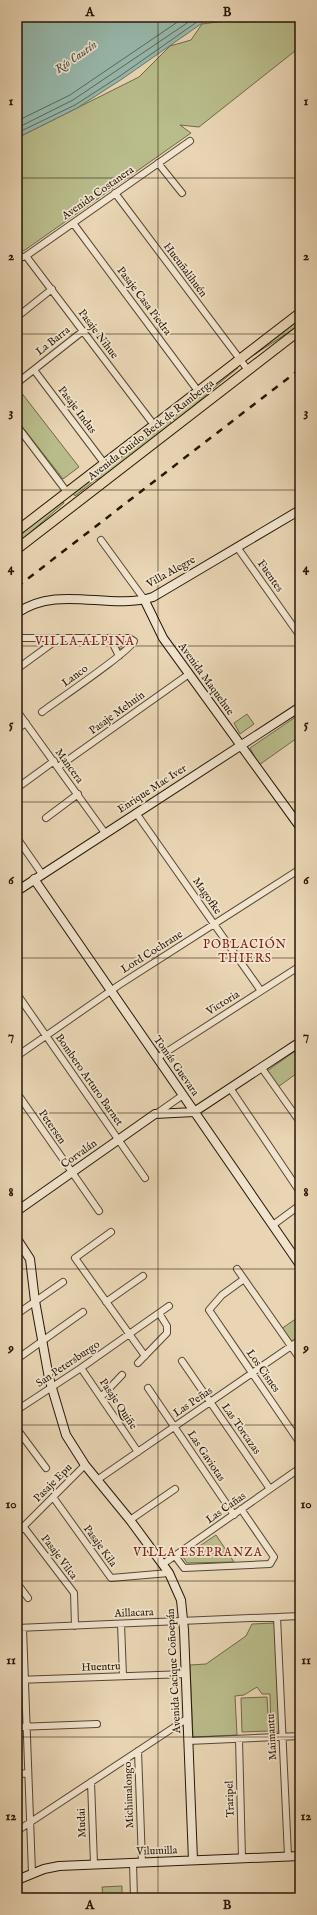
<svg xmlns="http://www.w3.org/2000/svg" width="317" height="1915" viewBox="0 0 317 1915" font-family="'IM FELL English',serif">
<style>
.green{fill:#b9bc8b;stroke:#706948}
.water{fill:#97b9ad;stroke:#6a786a}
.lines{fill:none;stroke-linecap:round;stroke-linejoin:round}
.shore{stroke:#5e685a;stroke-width:1}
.street-casing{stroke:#574632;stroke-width:8}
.secondary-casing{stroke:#261606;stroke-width:10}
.primary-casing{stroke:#261606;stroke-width:11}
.street{stroke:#f1e4ce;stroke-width:6}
.secondary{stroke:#f1e4ce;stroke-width:8}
.primary{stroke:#e9d5b4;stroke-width:9}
.rail{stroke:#261606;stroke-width:2.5;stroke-dasharray:7 7;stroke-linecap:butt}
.grid{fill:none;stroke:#261606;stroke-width:1;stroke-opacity:0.55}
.labels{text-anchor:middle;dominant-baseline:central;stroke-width:3.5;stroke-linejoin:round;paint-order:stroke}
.street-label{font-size:11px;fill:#261606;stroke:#f1e4ce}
.water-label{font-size:12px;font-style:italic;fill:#4e4f40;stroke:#f1e4ce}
.neighbourhood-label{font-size:12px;letter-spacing:1px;fill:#7a1f14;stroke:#f1e4ce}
.neatline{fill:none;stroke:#261606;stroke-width:1.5}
.grid-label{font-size:13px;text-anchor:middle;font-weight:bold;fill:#261606}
</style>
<rect width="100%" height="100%" fill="#e9d5b4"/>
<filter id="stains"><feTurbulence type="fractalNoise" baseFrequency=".005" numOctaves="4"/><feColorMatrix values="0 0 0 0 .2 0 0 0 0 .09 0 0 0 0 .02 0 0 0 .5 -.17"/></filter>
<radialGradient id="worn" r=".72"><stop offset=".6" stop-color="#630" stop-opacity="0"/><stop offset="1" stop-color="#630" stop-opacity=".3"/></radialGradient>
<path class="green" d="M231,17H300V47L199,127L180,125L191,133L25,250L17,253V138L139,77L170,46L191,40L202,24L224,21Z
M300,319V324C283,337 265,347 248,359L247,358Z
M237,366L238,368C216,385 197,404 175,421L171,416Z
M17,387L79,467L63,479L17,420Z
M168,419L172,424L106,476L95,480L75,496L73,493Z
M63,501L64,503L17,544V537Z
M127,640H129L128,645L120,649L116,642Z
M247,714L254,724L240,734L234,723Z
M300,714V736L259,765L250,748Z
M298,1049L300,1053V1071L278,1087L267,1071Z
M19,1252L18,1276L21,1301L17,1304V1254Z
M300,1316V1339L292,1345L281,1329Z
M216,1535L234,1562L187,1563L183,1557Z
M275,1623L280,1732H271L270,1694H262L257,1687L244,1695L235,1696L237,1735L193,1737L190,1665L206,1664L246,1636L252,1624Z
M267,1697L269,1731L242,1732L241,1698Z
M122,1886V1898H103L102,1887Z"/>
<path class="water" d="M17,17H211L122,79L77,108L17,138Z"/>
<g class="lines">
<path class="shore" d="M17,121L70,95L185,17
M17,128L73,100L196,17
M17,133L75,105L120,76L204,17"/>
<defs>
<path id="street" d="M158,163L182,193
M115,193L248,370
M73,223L198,391
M26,256L154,425
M17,259L26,256L190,141
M17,317L52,289
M34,370L104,463
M17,383L83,331
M17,426L67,492
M101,540L144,599
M237,547L300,636
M17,638H129L134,641C132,650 55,702 42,712
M110,638L119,656
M17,669L58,639
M17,711L105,833
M17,729L26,723
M58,767L189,674
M17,788L54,761
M136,813L261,991
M46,818L78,794
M17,838L42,874
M17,994L145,1178
M17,1056L119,985L300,869
M157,1058L300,966
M261,1067L300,1122
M230,1088L300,1192
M17,1093L99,1211
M156,1114L183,1095
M273,1225L300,1205
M111,1232L75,1258L145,1356
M237,1269L300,1359
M244,1279L222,1295L209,1310L300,1443
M106,1302L143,1276
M17,1314L63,1282
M17,1359L83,1312
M182,1361L270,1489
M138,1363L167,1333V1326L159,1313
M81,1368L138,1452
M148,1388L234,1515
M101,1397L122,1375
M17,1410L81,1368L169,1306
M17,1429L46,1468
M97,1480L300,1340
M53,1497L111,1578L169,1573
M130,1520L175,1489
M23,1526L74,1593L75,1626
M17,1533L85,1465
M175,1556L184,1568L270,1564L274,1557L241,1509
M163,1564L300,1468
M17,1583L28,1598
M277,1617L288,1856
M121,1624L123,1676
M17,1628L300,1616
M23,1628L32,1873
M17,1680L186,1674
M17,1727L97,1724
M239,1739L242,1858
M188,1741L300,1736
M138,1751L142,1862
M17,1774L28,1773
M91,1782L94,1864
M17,1831L188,1718
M133,1863L134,1898"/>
<path id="secondary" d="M144,599L163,638L300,827
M17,613C59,584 109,611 153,597L300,510
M34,879L300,1265
M17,891L300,707
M17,1211L155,1114L194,1112L300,1042
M17,1239L30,1259L35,1301L49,1378L66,1435L85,1465L130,1520L169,1573L181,1600L184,1630L193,1860
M17,1880L44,1869L59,1866L300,1856"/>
<path id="primary" d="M17,531L300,313
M17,549L300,330"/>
</defs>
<use href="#street" class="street-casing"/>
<use href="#secondary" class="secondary-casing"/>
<use href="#primary" class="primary-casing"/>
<use href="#street" class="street"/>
<use href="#secondary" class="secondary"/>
<use href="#primary" class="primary"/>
<path class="rail" d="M17,587L300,369"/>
</g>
<path class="grid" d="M158,17V1898M17,178H300M17,334H300M17,490H300M17,646H300M17,802H300M17,958H300M17,1113H300M17,1269H300M17,1425H300M17,1581H300M17,1737H300"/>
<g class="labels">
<g class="street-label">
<text transform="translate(98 193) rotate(-35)">Avenida Costanera</text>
<text transform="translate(185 270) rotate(53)">Hueuñalihuén</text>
<text transform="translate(144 301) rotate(53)">Pasaje Casa Piedra</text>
<text transform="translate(98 334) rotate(53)">Pasaje Nihue</text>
<text transform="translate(53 341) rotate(-38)">La Barra</text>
<text transform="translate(77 410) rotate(53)">Pasaje Indus</text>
<text transform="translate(151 430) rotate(-38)">Avenida Guido Beck de Ramberga</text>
<text transform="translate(171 572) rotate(-29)">Villa Alegre</text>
<text transform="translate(270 576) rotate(55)">Fuentes</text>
<text transform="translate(75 676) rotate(-36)">Lanco</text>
<text transform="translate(206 679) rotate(54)">Avenida Maquehue</text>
<text transform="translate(117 713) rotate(-36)">Pasaje Mehuín</text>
<text transform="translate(69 766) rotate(54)">Mancera</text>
<text transform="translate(152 789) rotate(-33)">Enrique Mac Iver</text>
<text transform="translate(207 896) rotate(55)">Magofke</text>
<text transform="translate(152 952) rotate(-32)">Lord Cochrane</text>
<text transform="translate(223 1003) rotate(-32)">Victoria</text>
<text transform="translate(176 1066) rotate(55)">Tomás Guevara</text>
<text transform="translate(89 1080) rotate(55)">Bombero Arturo Barnet</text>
<text transform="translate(52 1127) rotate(55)">Petersen</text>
<text transform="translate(79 1154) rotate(-35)">Corvalán</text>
<text transform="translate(68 1364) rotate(-34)">San Petersburgo</text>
<text transform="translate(263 1371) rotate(55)">Los Cisnes</text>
<text transform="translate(193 1402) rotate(-34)">Las Peñas</text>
<text transform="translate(118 1404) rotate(56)">Pasaje Quiñe</text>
<text transform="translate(241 1429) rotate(55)">Las Torcazas</text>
<text transform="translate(206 1456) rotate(56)">Las Gaviotas</text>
<text transform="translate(53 1483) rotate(-45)">Pasaje Epu</text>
<text transform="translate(226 1508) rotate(-35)">Las Cañas</text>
<text transform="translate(100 1546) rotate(54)">Pasaje Kila</text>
<text transform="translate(59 1557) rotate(53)">Pasaje Vilca</text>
<text transform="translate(134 1613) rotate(-2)">Aillacara</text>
<text transform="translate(101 1667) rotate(-2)">Huentru</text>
<text transform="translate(174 1671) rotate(-93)">Avenida Cacique Coñoepán</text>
<text transform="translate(272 1737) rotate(-93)">Maimantu</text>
<text transform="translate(129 1795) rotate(-92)">Michimalongo</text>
<text transform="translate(230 1799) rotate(-92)">Traripel</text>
<text transform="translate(82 1823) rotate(-92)">Mudai</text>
<text transform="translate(157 1851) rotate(-2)">Vilumilla</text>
</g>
<g class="water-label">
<text transform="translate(76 57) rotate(-35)">Río Cautín</text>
</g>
<g class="neighbourhood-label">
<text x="85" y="641">VILLA ALPINA</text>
<text x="245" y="944">POBLACIÓN<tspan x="245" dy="14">THIERS</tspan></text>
<text x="198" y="1552">VILLA ESEPRANZA</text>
</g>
</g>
<rect width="317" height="1915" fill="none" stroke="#e9d5b4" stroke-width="44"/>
<rect x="22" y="22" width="273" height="1871" class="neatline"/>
<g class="grid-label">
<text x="90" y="16">A</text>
<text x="227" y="16">B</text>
<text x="11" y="105">1</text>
<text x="306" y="105">1</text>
<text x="11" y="260">2</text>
<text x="306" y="260">2</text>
<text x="11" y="416">3</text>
<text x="306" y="416">3</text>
<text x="11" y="572">4</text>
<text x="306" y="572">4</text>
<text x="11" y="728">5</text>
<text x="306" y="728">5</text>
<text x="11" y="884">6</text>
<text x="306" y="884">6</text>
<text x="11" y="1040">7</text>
<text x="306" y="1040">7</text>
<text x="11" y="1196">8</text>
<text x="306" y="1196">8</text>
<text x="11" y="1352">9</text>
<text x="306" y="1352">9</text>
<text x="11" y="1508">10</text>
<text x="306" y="1508">10</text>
<text x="11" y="1664">11</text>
<text x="306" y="1664">11</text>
<text x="11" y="1820">12</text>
<text x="306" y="1820">12</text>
<text x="90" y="1909">A</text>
<text x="227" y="1909">B</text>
</g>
<rect width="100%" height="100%" filter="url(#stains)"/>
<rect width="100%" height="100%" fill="url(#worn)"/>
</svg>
